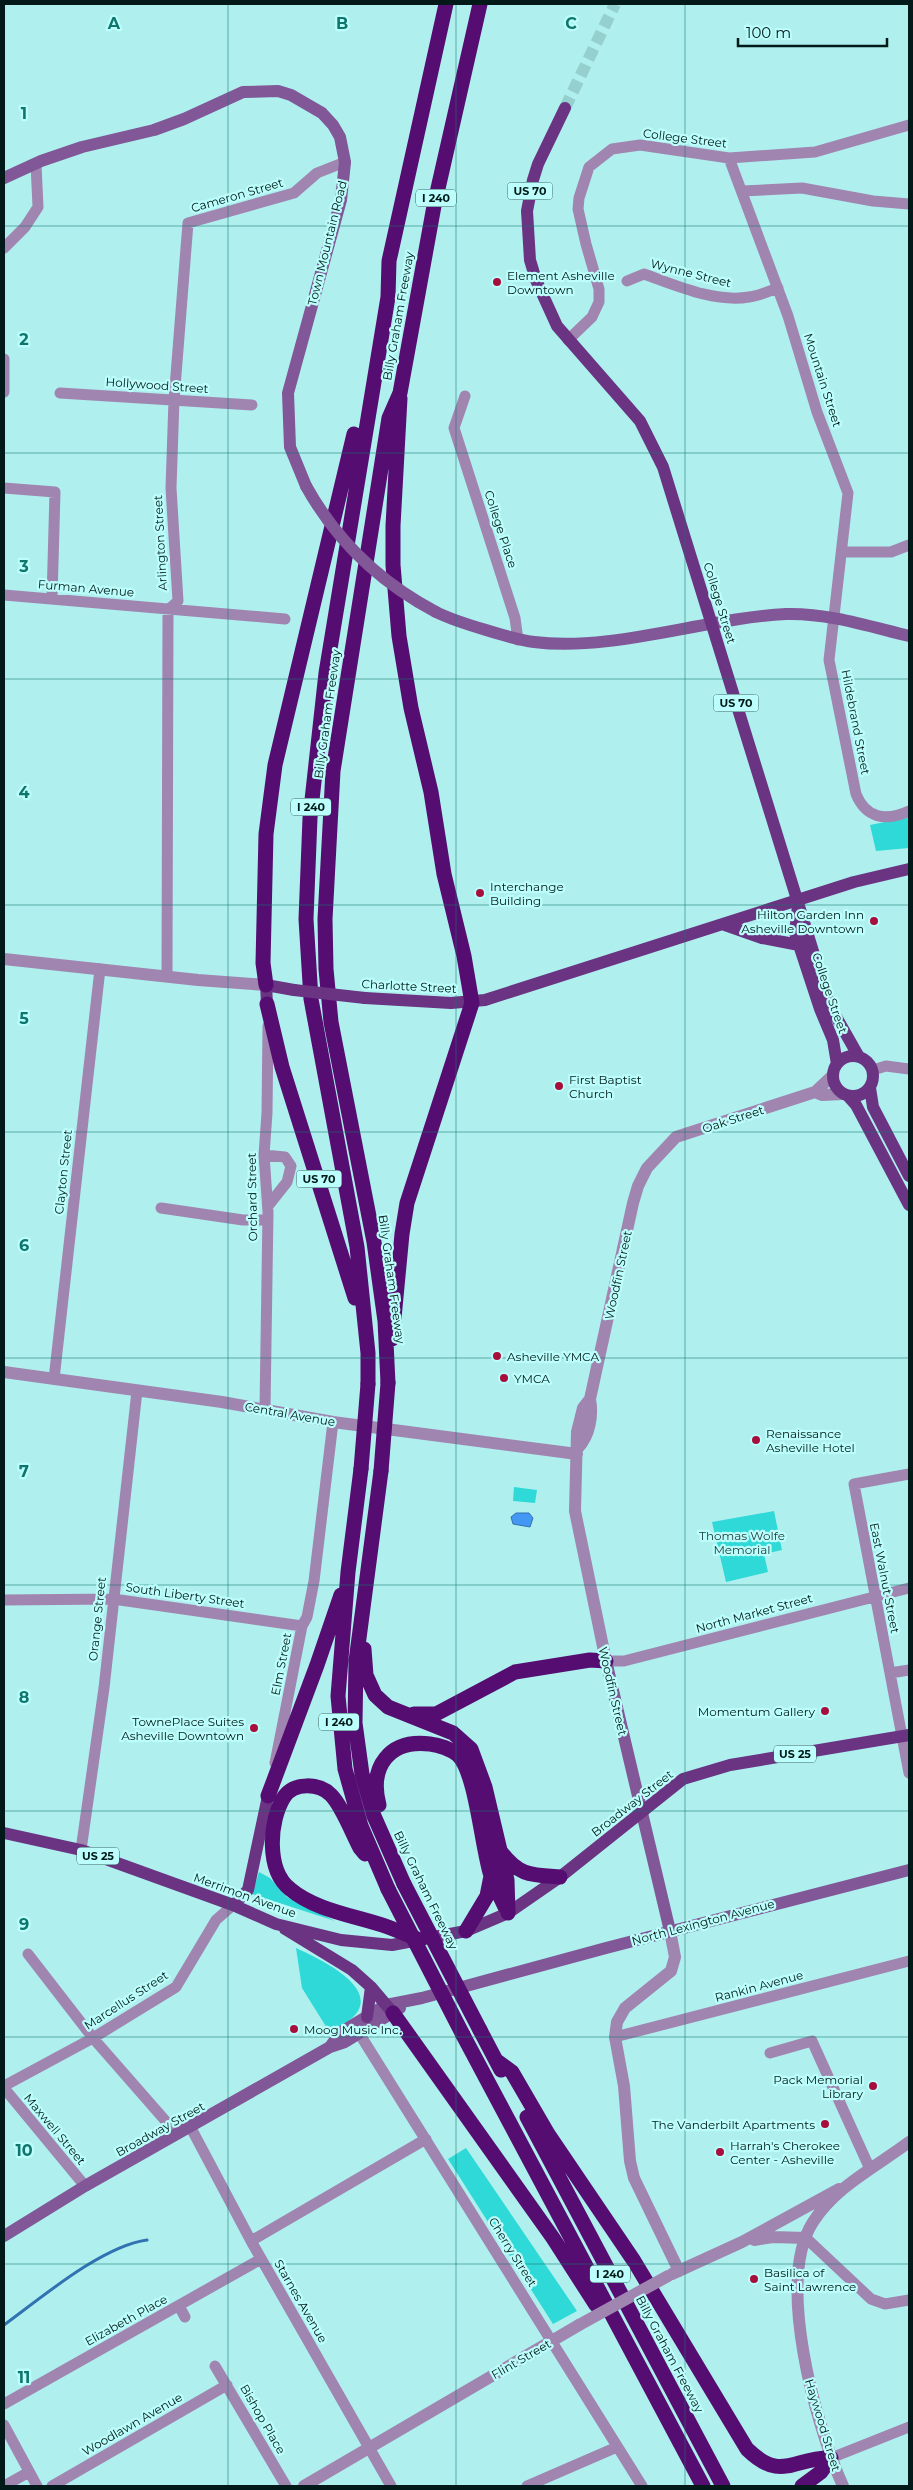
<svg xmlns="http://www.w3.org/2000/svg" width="913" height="2490" viewBox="0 0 913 2490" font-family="Montserrat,sans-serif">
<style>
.green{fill:#2fd9d7}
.water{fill:#4497f3;stroke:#3072b2}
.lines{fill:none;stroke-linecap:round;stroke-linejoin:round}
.stream{stroke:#3072b2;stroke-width:3}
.primary-tunnel{stroke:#95d0ce;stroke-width:12;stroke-dasharray:12 6;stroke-linecap:butt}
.minor{stroke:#a185b1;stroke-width:11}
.tertiary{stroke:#a185b1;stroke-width:12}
.secondary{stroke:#815797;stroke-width:12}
.primary{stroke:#6a3483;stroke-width:12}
.motorway{stroke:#560d72;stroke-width:15}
.tertiary-bridge{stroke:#a185b1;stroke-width:12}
.secondary-bridge{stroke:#815797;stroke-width:12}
.primary-bridge{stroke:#6a3483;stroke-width:12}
.motorway-bridge{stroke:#560d72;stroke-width:15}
.grid{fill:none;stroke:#0f766e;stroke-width:1;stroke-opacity:0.55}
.poi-dot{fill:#a70e3b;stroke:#bcfefb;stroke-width:2}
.labels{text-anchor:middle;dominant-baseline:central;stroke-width:4.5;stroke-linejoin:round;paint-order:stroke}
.shield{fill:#bcfefb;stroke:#395e5d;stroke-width:1}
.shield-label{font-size:11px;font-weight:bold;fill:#011a19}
.street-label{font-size:12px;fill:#011a19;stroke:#bcfefb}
.poi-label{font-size:12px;fill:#011a19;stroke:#bcfefb;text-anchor:start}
.park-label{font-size:12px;fill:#214140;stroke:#bcfefb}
.grid-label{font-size:16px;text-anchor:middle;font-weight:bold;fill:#0f766e;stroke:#bcfefb;stroke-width:4.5;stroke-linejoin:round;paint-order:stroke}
</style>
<rect width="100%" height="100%" fill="#aff0ee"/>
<path class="green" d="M909,817V848L876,851L870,825Z
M514,1487L537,1490L535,1503L513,1501Z
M774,1511L782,1550L764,1554L768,1572L726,1582L712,1522Z
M259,1872L270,1878L287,1897L335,1921L252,1894Z
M296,1948C315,1957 374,1983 358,2011C352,2021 339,2027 330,2033L302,1988Z
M466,2148L577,2311L553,2324L448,2159Z"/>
<path class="water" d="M516,1513H529L533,1518L530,1527L513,1524L511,1517Z"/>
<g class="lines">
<path class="stream" d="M4,2325C41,2298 102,2246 147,2240"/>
<path class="primary-tunnel" d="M565,108L615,4"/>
<path class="minor" d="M729,158L788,316L817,412L848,493L829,660L856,794C866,818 885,822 909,811
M742,191L802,188L873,201L909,204
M4,248L25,227L38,207L36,164
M627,281L644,274C675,285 715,303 749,297C759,296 769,291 778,288
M568,340L592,317L599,302V289L586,244L578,209L579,198L589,167L612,149L640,145L729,158L815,152L909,125
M4,359V392
M60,393L252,405
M465,396L454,428L515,618L518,640
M4,488L55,492L52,599
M842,552H891L909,545
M4,595L285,619
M167,976L168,610L178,601L171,488L174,400L188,223L294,193L317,173L345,162
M873,1070L886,1066L909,1069
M264,1155L285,1157L291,1166L287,1182L268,1206
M161,1208L243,1220H267
M54,1379L100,969
M265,1409L268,1212L264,1155L267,1113L268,1026
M909,1474L854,1484L909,1773
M4,1600L113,1599L302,1626
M606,1661H624L909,1588
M890,1673L909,1670
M275,1763L302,1626L307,1617L314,1581L333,1422
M81,1850L104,1688L137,1391
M28,1954L93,2038L170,2126L191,2128L251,2241L391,2486
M359,2033L642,2486
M615,2037L909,1961
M770,2053L812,2041L870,2169
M4,2086L93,2038L176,1987L216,1920L233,1905
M4,2088L85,2186
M806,2238L871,2299L885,2304L909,2300
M251,2241L426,2139
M179,2306L185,2317
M215,2366L286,2486
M4,2404L261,2259
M4,2425L37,2486
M831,2458L909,2427
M4,2486L29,2472
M52,2486L227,2385
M527,2486L617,2447"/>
<path class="tertiary" d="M4,959L198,980L266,985
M815,1092L822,1095L843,1094
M4,1372L222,1402L333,1422L577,1454
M590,1399L583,1408L577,1432L575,1511L606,1661
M578,1448C590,1435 593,1415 590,1399L633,1203L638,1186L647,1168L676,1137L815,1092L833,1075
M670,1931L675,1957L671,1971L625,2008L617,2022L615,2037L624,2086L630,2161L634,2178L679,2271
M754,2240L773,2237L806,2238
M672,2274L742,2242L839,2189
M304,2486L579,2325
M843,2486C816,2426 775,2281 813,2222C836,2186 876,2167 909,2142"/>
<path class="secondary" d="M4,178L41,161L82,147L154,130L184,119L243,92L278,91L291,95L322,113L333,125L340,137L345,162L341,200L288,393L290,447L306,486
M436,612C452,620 469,625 486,630C502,635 518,640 534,642C613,652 705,618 786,614C829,613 868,626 909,636
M606,1661L670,1931
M330,2047L340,2033L386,2005L422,1998L606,1948L909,1870
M4,2236L85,2186L330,2047L345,2042L400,2008"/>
<path class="primary" d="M565,108L538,164L533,180L527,211L530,260L536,280L557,326L640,421L663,467L830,1006L859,1057
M798,906L795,933L820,1009L833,1040L837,1064
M725,925L762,938L799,945
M365,998L451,1003L485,1000L854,882L909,869
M267,1004L266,985L294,990
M833 1076a20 20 0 1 1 40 0a20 20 0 1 1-40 0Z
M870,1088L873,1107L909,1176
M848,1096L856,1105L909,1205
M4,1833L81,1850L233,1905L276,1924L341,1940L392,1945L466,1931L508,1913L560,1877L683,1779L730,1765L909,1735
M233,1905L248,1890L268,1796
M285,1929L352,1970L371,1987L393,2013
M367,2017L371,1987"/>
<path class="motorway" d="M266,985L263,963L266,834L275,765L354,434
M267,1004L282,1067L355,1298
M392,1339L402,1234L407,1203L472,1003L464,956L444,874L431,792L411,708L399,636L393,565V526L400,398
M388,1383L385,1321L374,1242L331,1022L326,969L325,919L333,771L389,418L400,393L434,206L480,4
M368,1384V1353L357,1247L311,999L306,919L310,818L326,673L388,297L389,261L446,4
M361,1469L348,1572L338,1696L345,1769L361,1826L388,1889
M381,1471L356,1661L355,1723L362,1774L374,1816L404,1884
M364,1649L366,1675L375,1695L388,1707L453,1733L471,1749L485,1787L507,1880L508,1913
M414,1714H436L515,1672L590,1660L606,1661
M268,1796L317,1665L341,1595
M379,1805C369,1767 389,1739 430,1744C439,1745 451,1749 458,1755C476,1772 482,1849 491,1876C495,1886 500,1897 505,1907
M501,1852C519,1876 531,1875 560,1877
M365,1854L360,1848C352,1833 342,1806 331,1795C319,1783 294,1782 284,1797C269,1821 266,1870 290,1889C316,1911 357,1916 388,1927C399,1931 410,1936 420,1940
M466,1931L487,1896L491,1876
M393,2013L553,2238L596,2305
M480,2030L501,2070
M463,2035L703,2486
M497,2061L512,2072L548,2134L634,2261L747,2449C782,2483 793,2457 831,2458
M527,2117L723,2486
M802,2486L821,2472L831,2458"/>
<path class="tertiary-bridge" d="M579,2325L668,2276"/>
<path class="secondary-bridge" d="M306,486C336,540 381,583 436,612"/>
<path class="primary-bridge" d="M294,990L365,998"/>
<path class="motorway-bridge" d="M361,1469L368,1384
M381,1471L388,1383
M404,1884L480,2030
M388,1889L463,2035"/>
</g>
<path class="grid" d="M228,4V2486M456,4V2486M685,4V2486M4,226H909M4,453H909M4,679H909M4,905H909M4,1132H909M4,1358H909M4,1585H909M4,1811H909M4,2037H909M4,2264H909"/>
<g class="poi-dot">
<circle cx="497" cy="282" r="5"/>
<circle cx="480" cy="893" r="5"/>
<circle cx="874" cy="921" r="5"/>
<circle cx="559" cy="1086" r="5"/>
<circle cx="497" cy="1356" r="5"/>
<circle cx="504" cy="1378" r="5"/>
<circle cx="756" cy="1440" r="5"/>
<circle cx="825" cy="1711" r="5"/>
<circle cx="254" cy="1728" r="5"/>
<circle cx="294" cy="2029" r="5"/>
<circle cx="873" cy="2086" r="5"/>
<circle cx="825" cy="2124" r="5"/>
<circle cx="720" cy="2152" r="5"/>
<circle cx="754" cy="2279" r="5"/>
</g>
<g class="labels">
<g class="shield">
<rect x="507.5" y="182.5" width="45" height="17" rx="4"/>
<rect x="416" y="189.5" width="40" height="17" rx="4"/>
<rect x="713.5" y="694.5" width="45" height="17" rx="4"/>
<rect x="291" y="798.5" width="40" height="17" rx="4"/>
<rect x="296.5" y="1170.5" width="45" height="17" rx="4"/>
<rect x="319" y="1713.5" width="40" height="17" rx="4"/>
<rect x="774" y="1745.5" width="42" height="17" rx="4"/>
<rect x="77" y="1847.5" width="42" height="17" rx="4"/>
<rect x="590" y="2265.5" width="40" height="17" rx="4"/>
</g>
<g class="shield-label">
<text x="530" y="191">US 70</text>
<text x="436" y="198">I 240</text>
<text x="736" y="703">US 70</text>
<text x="311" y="807">I 240</text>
<text x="319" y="1179">US 70</text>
<text x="339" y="1722">I 240</text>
<text x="795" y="1754">US 25</text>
<text x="98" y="1856">US 25</text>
<text x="610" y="2274">I 240</text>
</g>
<g class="street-label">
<text transform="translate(685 138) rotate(7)">College Street</text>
<text transform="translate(237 195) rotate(-16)">Cameron Street</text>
<text transform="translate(327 243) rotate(-76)">Town Mountain Road</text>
<text transform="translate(691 273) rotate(14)">Wynne Street</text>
<text transform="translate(398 316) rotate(-80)">Billy Graham Freeway</text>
<text transform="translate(823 380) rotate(72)">Mountain Street</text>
<text transform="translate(157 385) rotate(4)">Hollywood Street</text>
<text transform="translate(501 529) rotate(72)">College Place</text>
<text transform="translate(160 543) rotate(-93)">Arlington Street</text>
<text transform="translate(86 588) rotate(5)">Furman Avenue</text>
<text transform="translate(720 603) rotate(73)">College Street</text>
<text transform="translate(327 714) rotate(-82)">Billy Graham Freeway</text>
<text transform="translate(856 722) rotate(79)">Hildebrand Street</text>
<text transform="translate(409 986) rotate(3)">Charlotte Street</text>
<text transform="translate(830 993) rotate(71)">College Street</text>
<text transform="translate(733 1119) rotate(-18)">Oak Street</text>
<text transform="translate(63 1172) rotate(-84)">Clayton Street</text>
<text transform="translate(252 1197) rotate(-91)">Orchard Street</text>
<text transform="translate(618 1275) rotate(-78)">Woodfin Street</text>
<text transform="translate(392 1279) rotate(82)">Billy Graham Freeway</text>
<text transform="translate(290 1414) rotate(10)">Central Avenue</text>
<text transform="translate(885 1578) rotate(79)">East Walnut Street</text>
<text transform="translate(185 1595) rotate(8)">South Liberty Street</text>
<text transform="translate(754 1613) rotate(-15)">North Market Street</text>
<text transform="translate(97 1619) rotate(-84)">Orange Street</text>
<text transform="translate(281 1664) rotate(-79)">Elm Street</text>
<text transform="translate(613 1691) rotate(77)">Woodfin Street</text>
<text transform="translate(632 1803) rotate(-38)">Broadway Street</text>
<text transform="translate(426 1890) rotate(64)">Billy Graham Freeway</text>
<text transform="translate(245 1895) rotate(20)">Merrimon Avenue</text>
<text transform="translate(703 1922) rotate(-15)">North Lexington Avenue</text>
<text transform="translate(759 1986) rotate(-15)">Rankin Avenue</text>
<text transform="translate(126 2000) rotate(-33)">Marcellus Street</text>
<text transform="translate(55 2129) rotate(50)">Maxwell Street</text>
<text transform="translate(160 2129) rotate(-29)">Broadway Street</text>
<text transform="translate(513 2252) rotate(58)">Cherry Street</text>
<text transform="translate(301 2301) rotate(60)">Starnes Avenue</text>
<text transform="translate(126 2320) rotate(-29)">Elizabeth Place</text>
<text transform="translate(670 2354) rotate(62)">Billy Graham Freeway</text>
<text transform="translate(521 2359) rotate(-30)">Flint Street</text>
<text transform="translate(263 2419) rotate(60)">Bishop Place</text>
<text transform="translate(132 2424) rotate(-30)">Woodlawn Avenue</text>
<text transform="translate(823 2425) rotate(73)">Haywood Street</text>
</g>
<g class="poi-label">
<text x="507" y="275">Element Asheville<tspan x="507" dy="14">Downtown</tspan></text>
<text x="490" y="886">Interchange<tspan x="490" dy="14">Building</tspan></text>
<text x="864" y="914" text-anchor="end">Hilton Garden Inn<tspan x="864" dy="14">Asheville Downtown</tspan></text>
<text x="569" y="1079">First Baptist<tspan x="569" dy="14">Church</tspan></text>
<text x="507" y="1356">Asheville YMCA</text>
<text x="514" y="1378">YMCA</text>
<text x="766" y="1433">Renaissance<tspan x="766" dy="14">Asheville Hotel</tspan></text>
<text x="815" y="1711" text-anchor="end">Momentum Gallery</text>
<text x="244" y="1721" text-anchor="end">TownePlace Suites<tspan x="244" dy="14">Asheville Downtown</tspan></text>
<text x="304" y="2029">Moog Music Inc.</text>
<text x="863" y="2079" text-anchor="end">Pack Memorial<tspan x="863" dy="14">Library</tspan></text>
<text x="815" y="2124" text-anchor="end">The Vanderbilt Apartments</text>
<text x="730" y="2145">Harrah's Cherokee<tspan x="730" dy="14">Center - Asheville</tspan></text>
<text x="764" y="2272">Basilica of<tspan x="764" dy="14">Saint Lawrence</tspan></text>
</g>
<g class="park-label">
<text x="742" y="1535">Thomas Wolfe<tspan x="742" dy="14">Memorial</tspan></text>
</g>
</g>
<g class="grid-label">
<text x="114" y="29">A</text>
<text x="342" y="29">B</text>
<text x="571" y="29">C</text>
<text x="24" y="119">1</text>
<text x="24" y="345">2</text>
<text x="24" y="572">3</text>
<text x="24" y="798">4</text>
<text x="24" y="1024">5</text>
<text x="24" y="1251">6</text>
<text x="24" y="1477">7</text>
<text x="24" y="1703">8</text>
<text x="24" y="1930">9</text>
<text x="24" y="2156">10</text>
<text x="24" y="2383">11</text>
</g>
<rect width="913" height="2490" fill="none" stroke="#011a19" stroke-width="10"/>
<path d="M738 38v8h149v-8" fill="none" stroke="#011a19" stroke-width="2.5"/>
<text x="746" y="38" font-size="15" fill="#011a19" stroke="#bcfefb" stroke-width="4" paint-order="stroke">100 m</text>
</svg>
